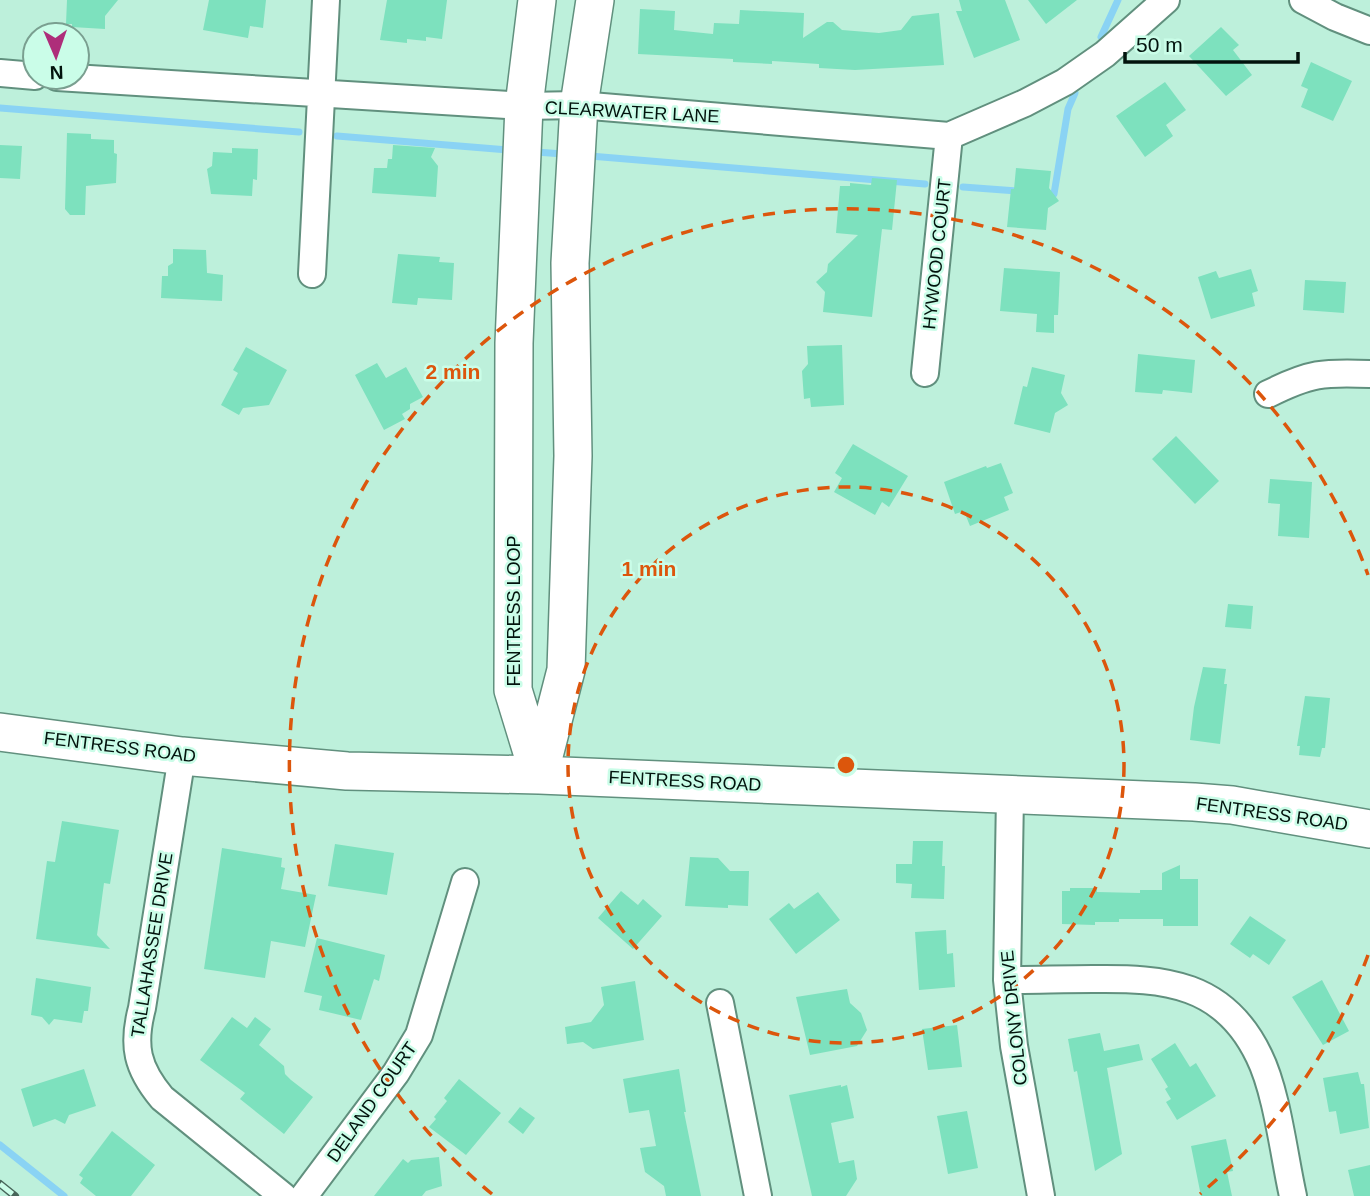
<svg xmlns="http://www.w3.org/2000/svg" width="1370" height="1196" viewBox="0 0 1370 1196" font-family="Helvetica,sans-serif">
<style>
.lines{fill:none;stroke-linecap:round;stroke-linejoin:round}
.stream{stroke:#8ad3f4;stroke-width:7}
.building{fill:#7de1be}
.street-casing{stroke:#61907e;stroke-width:30}
.secondary-casing{stroke:#61907e;stroke-width:40}
.street{stroke:#fff;stroke-width:26}
.secondary{stroke:#fff;stroke-width:37}
.rail-casing{stroke:#476559;stroke-width:8}
.rail{stroke:#cafde8;stroke-width:5;stroke-dasharray:16;stroke-linecap:butt}
.ring{fill:none;stroke:#dc560c;stroke-width:3.5;stroke-dasharray:12 9}
.labels{text-anchor:middle;dominant-baseline:central;stroke-width:5;stroke-linejoin:round;paint-order:stroke}
.street-label{font-size:18px;fill:#02130d;stroke:#cafde8}
.centre{fill:#dc560c;stroke:#cafde8;stroke-width:3.5}
.ring-label{font-size:21px;text-anchor:middle;font-weight:bold;fill:#dc560c;stroke:#cafde8;stroke-width:5;stroke-linejoin:round;paint-order:stroke}
</style>
<rect width="100%" height="100%" fill="#bdf0db"/>
<g class="lines">
<path class="stream" d="M1101,37L1118,0
M0,108L299,132
M337,136L508,150
M536,152L563,154
M590,156L925,184
M963,187L1017,191
M1046,194H1054L1068,109L1075,93
M0,1145L64,1196"/>
</g>
<path class="building" d="M67,0H118L105,16V29L72,27V24H66Z
M209,0H266L263,28L250,26L248,38L203,30Z
M387,0H447L442,39L426,37V41L407,39V43L380,40Z
M959,0H1005L1020,40L974,58L956,11H962Z
M1028,0H1077L1046,24Z
M640,9L675,11L674,30L713,34L714,23L739,24L740,10L804,13L803,38L827,22H833L842,30L879,33L901,30L912,16L939,13L944,65L855,70L819,68V64L772,61V64L733,62V59L638,54Z
M1221,27L1239,45L1233,50L1252,75L1226,96L1189,56Z
M1311,62L1352,81L1333,121L1301,107L1308,89L1301,86Z
M1165,82L1186,110L1166,125L1173,136L1145,157L1116,116Z
M67,133L91,134V139L114,140V153L117,154L116,183L86,186L85,215H70L65,209Z
M0,145L22,146L20,179L0,178Z
M393,145L435,148L431,157L438,166L436,197L372,193L374,168H387L388,159H392Z
M232,148L258,149L257,180L253,179L252,196L211,194L207,169L212,166L213,152L232,153Z
M1016,168L1051,171L1049,188L1059,201L1048,208L1046,230L1007,227L1011,189H1014Z
M872,178L897,180L892,230L882,229L872,317L823,312L825,292L816,282L827,272L828,264L858,235L836,233L840,186H850V183L871,185Z
M173,249L206,250L207,273L223,275L222,301L161,298L162,276H168V266L173,263Z
M398,254L440,257L439,262L454,263L452,300L418,298L417,305L392,303Z
M1004,268L1060,272L1058,315H1054V333L1036,332L1037,314L1000,311Z
M1251,269L1258,291L1252,293L1255,306L1211,319L1198,277L1216,271L1219,278Z
M1305,280L1346,282L1344,313L1303,310Z
M842,345L844,405L811,407L810,398L804,399L802,371L808,364L807,346Z
M246,347L287,370L269,405L243,408L239,415L221,405L238,373L233,370Z
M1138,354L1195,360L1192,393L1163,390L1162,394L1135,392Z
M377,363L386,378L406,367L423,397L410,404V409L402,414L405,419L384,430L355,375Z
M1032,367L1065,375L1061,393L1068,405L1055,413L1050,433L1014,424L1023,386L1027,387Z
M1176,436L1219,481L1195,504L1152,459Z
M853,444L908,476L889,507L882,502L875,515L834,492L842,478L835,473Z
M1001,463L1013,493L1004,497L1009,510L970,526L964,511L955,514L944,482L986,466L987,468Z
M1270,479L1312,482L1309,538L1278,536L1280,504L1268,503Z
M1228,604L1253,606L1251,629L1225,627Z
M1203,667L1226,669L1224,684H1227L1220,744L1190,740L1194,707Z
M1305,696L1330,698L1325,748H1322L1320,757L1299,755L1300,746H1297Z
M62,821L119,830L110,884L104,883L97,935L110,949L36,939L47,861L55,862Z
M913,841H943L942,866H945L944,899L911,898L912,884L896,883V864H912Z
M335,844L394,853L387,895L328,886Z
M222,848L282,858L281,867L285,868L281,889L316,895L305,947L271,941L265,978L204,969Z
M690,857L718,858L730,871H749L748,906L728,905V908L685,906Z
M1180,865V879H1198V926H1163V919H1119V922H1095V925L1062,924V891H1070V888H1097V892L1140,893V890H1162V873Z
M621,891L638,905L643,899L662,916L633,949L598,918Z
M818,892L840,920L796,954L769,919L789,903L794,909Z
M1250,916L1286,940L1269,965L1253,954L1250,958L1230,944Z
M946,930L947,954L953,953L955,987L919,990L915,932Z
M317,938L385,955L379,981L374,979L361,1020L319,1010L322,996L304,992Z
M36,978L91,987L88,1011H84L82,1023L54,1019L49,1025L42,1017L31,1015Z
M1322,980L1349,1031L1323,1045L1292,997Z
M635,981L644,1040L593,1049L583,1042L567,1044L565,1027L591,1022L604,1005L601,987Z
M847,989L850,1003L861,1013L867,1030L857,1046L810,1055L796,997Z
M232,1017L247,1028L255,1017L271,1029L259,1045L284,1066L285,1074L291,1080L313,1097L284,1134L240,1099L245,1093L200,1060Z
M957,1025L962,1067L928,1070L922,1029Z
M1100,1033L1104,1051L1139,1044L1143,1060L1107,1068L1122,1154L1095,1171L1077,1071L1074,1072L1068,1039Z
M1175,1043L1190,1067L1196,1063L1216,1096L1177,1120L1166,1102L1171,1099L1165,1089L1168,1087L1151,1059Z
M84,1069L96,1106L69,1115L65,1124L55,1119L33,1127L21,1089Z
M679,1069L686,1112H684L701,1196H666L664,1186L645,1172L640,1148L656,1146L649,1110L629,1113L623,1079Z
M1358,1072L1361,1084H1364L1369,1128L1340,1134L1336,1111L1329,1112L1323,1078Z
M459,1079L501,1113L466,1155L429,1127L436,1119L434,1117L447,1101L444,1098Z
M841,1085V1087L847,1085L854,1118L831,1123L839,1163L854,1160L857,1179L846,1196H812L789,1095Z
M520,1107L535,1118L523,1134L508,1122Z
M967,1111L978,1168L948,1174L937,1116Z
M112,1131L155,1165L131,1196H96L80,1183L83,1178L79,1175Z
M1226,1139L1233,1171L1227,1172L1232,1196H1201L1191,1146Z
M439,1157L442,1186L426,1191L422,1196H374L403,1159L408,1163L411,1160Z
M1370,1165V1196H1354L1348,1170Z"/>
<g class="lines">
<defs>
<path id="street" d="M1303,0L1335,17L1370,31
M0,73L35,76
M57,77L524,106L579,105L949,136L1025,103L1065,82L1105,54L1166,0
M312,274L326,0
M925,373L949,136
M1268,394C1310,373 1323,372 1370,374
M182,756L142,1008C132,1046 137,1068 162,1098L283,1196
M1010,795L1007,980L1014,1046L1041,1196
M1007,980C1036,980 1064,979 1093,979C1165,978 1224,983 1259,1056C1277,1092 1284,1156 1293,1196
M720,1003L758,1196
M304,1196L396,1073L419,1035L465,882"/>
<path id="secondary" d="M537,0L524,106L514,343L513,690L539,775
M0,732L182,756L347,771L539,775L1194,802L1232,805L1370,829
M539,775L566,670L573,456L570,263L579,105L595,0"/>
</defs>
<use href="#street" class="street-casing"/>
<use href="#secondary" class="secondary-casing"/>
<use href="#street" class="street"/>
<use href="#secondary" class="secondary"/>
<defs>
<path id="rail" d="M0,1184L15,1196"/>
</defs>
<use href="#rail" class="rail-casing"/>
<use href="#rail" class="rail"/>
</g>
<g class="ring">
<circle cx="846" cy="765" r="278"/>
<path d="M1368 955A556 556 0 0 1 1200 1194M492 1194A556 556 0 1 1 1368 575"/>
</g>
<g class="labels">
<g class="street-label">
<text transform="translate(632 112) rotate(3)">CLEARWATER LANE</text>
<text transform="translate(937 254) rotate(-84)">HYWOOD COURT</text>
<text transform="translate(514 611) rotate(-90)">FENTRESS LOOP</text>
<text transform="translate(120 747) rotate(7)">FENTRESS ROAD</text>
<text transform="translate(685 781) rotate(3)">FENTRESS ROAD</text>
<text transform="translate(1272 814) rotate(8)">FENTRESS ROAD</text>
<text transform="translate(152 945) rotate(-81)">TALLAHASSEE DRIVE</text>
<text transform="translate(1014 1018) rotate(-96)">COLONY DRIVE</text>
<text transform="translate(372 1102) rotate(-55)">DELAND COURT</text>
</g>
</g>
<circle cx="846" cy="765" r="10" class="centre"/>
<g class="ring-label">
<text x="453" y="379">2 min</text>
<text x="649" y="576">1 min</text>
</g>
<g transform="translate(56 56) rotate(178)"><circle r="33" fill="#cafde8" stroke="#7a9f90" stroke-width="2"/>
<path d="M0-5L12 26L0 18L-12 26Z" fill="#ae2e7a"/>
<text y="-10" font-size="19" font-weight="bold" text-anchor="middle" fill="#02130d">N</text>
</g>
<path d="M1125 52v10h173v-10" fill="none" stroke="#02130d" stroke-width="3.5"/>
<text x="1136" y="52" font-size="21" fill="#02130d" stroke="#cafde8" stroke-width="5" paint-order="stroke">50 m</text>
</svg>
